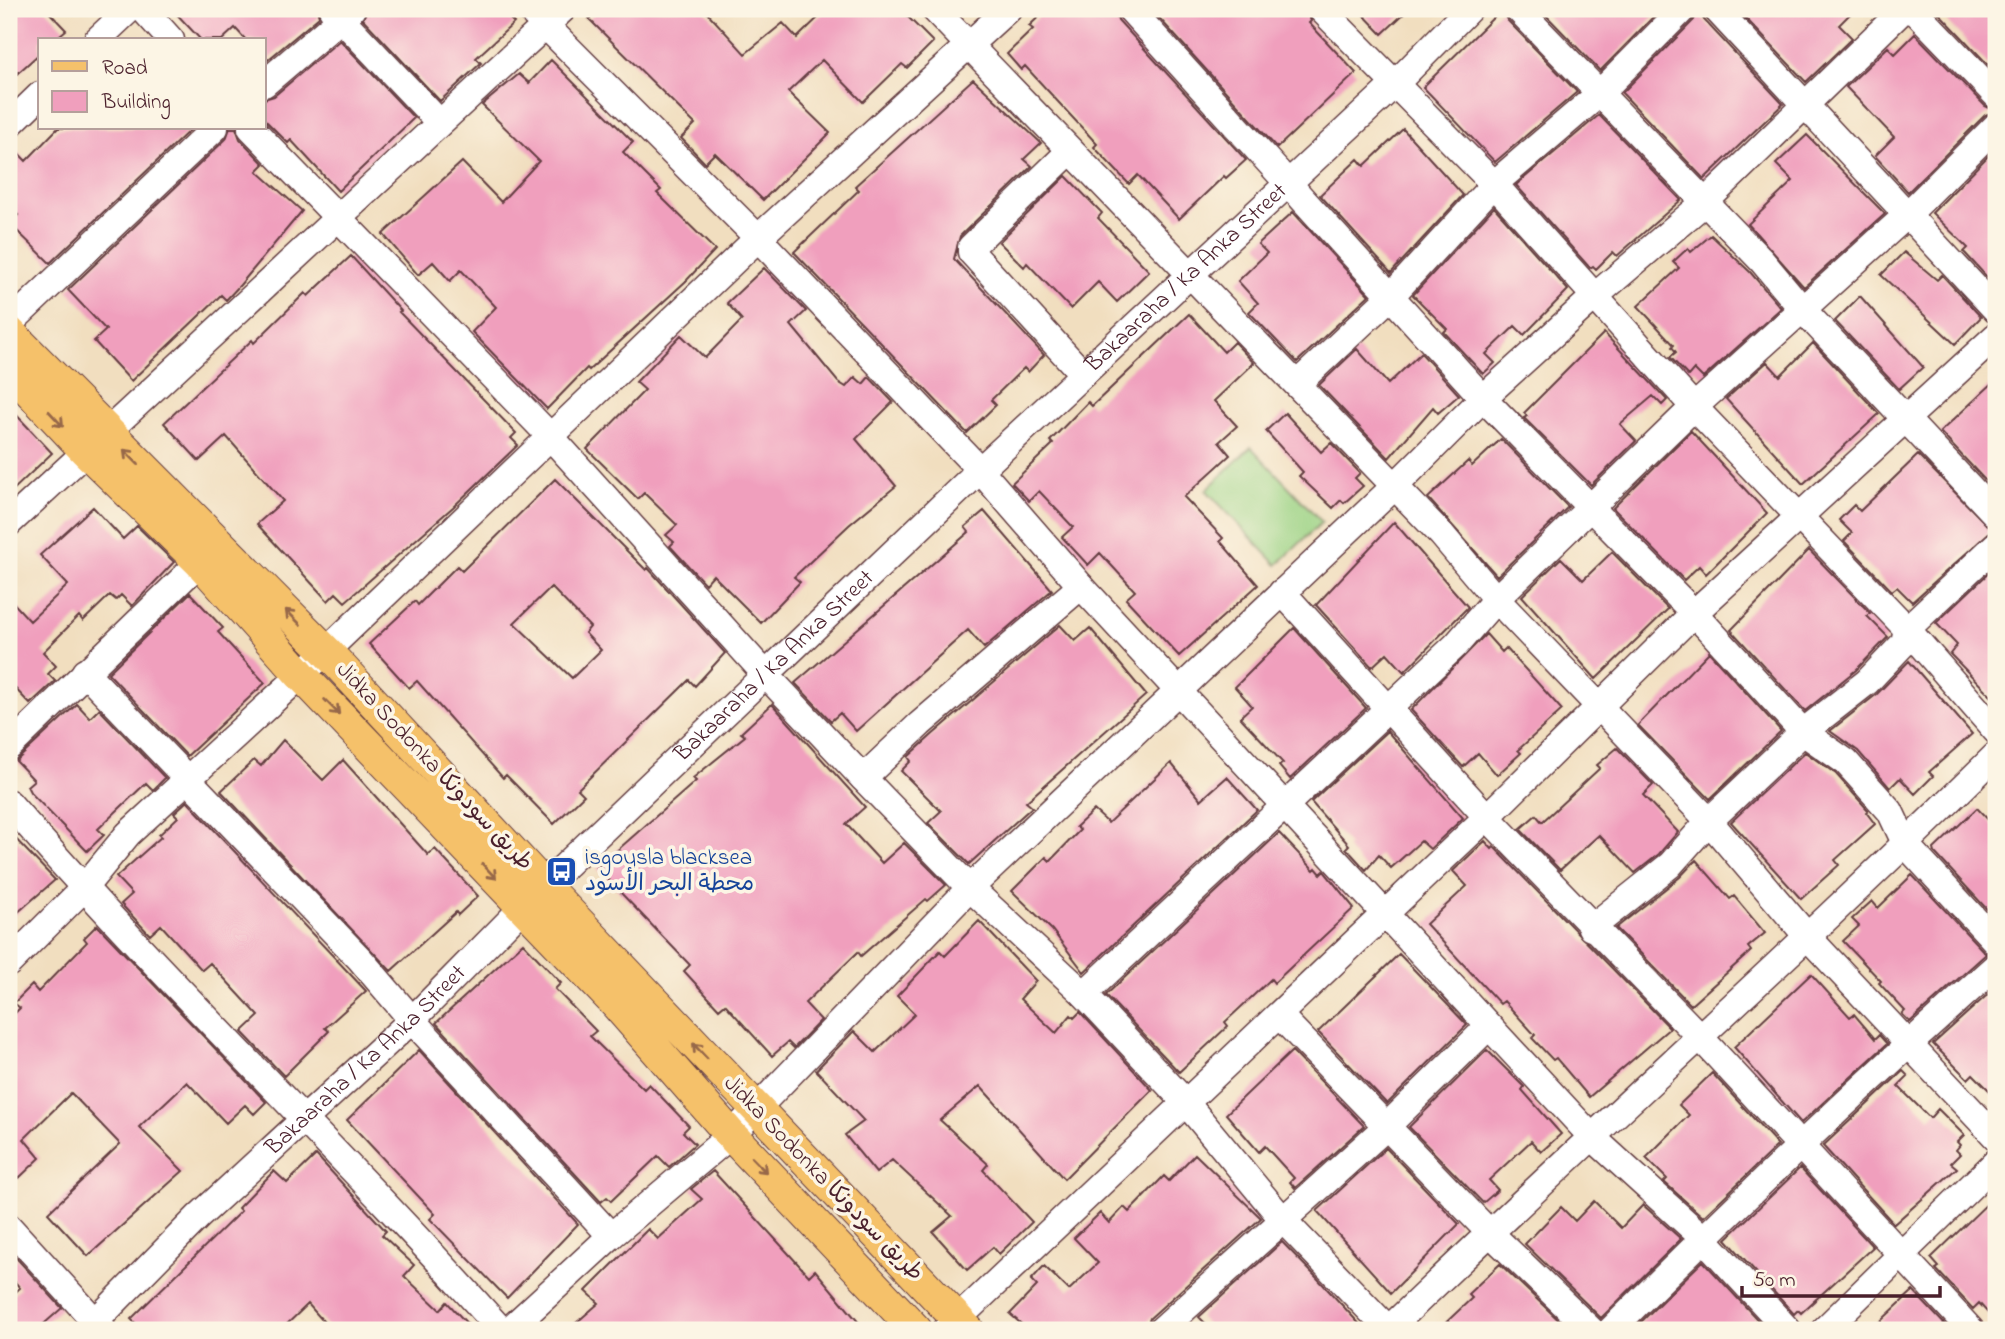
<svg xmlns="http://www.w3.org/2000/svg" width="2005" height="1339" viewBox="0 0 2005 1339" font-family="'Indie Flower','Playpen Sans Arabic',sans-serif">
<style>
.pitch{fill:#9cd385;stroke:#737958;stroke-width:2}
.building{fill:#f09fbd;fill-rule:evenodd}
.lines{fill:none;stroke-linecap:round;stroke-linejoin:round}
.minor-casing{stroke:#633c41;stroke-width:29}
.major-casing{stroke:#633c41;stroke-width:34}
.minor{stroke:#fff;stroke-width:26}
.major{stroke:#f5c16b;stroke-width:32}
.oneway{stroke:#976848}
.labels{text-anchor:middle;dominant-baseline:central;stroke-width:7;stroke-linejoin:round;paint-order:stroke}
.street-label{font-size:23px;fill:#4a1f2b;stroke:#fcf5e5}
.transit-label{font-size:23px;fill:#164399;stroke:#fcf5e5;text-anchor:start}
</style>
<rect width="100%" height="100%" fill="#fcf5e5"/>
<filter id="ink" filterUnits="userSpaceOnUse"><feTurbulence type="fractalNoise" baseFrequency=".0143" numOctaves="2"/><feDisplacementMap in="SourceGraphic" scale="14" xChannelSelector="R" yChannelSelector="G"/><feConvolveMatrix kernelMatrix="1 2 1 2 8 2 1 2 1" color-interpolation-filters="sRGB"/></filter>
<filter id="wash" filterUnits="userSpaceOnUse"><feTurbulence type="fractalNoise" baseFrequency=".00686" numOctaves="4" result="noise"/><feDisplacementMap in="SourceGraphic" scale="28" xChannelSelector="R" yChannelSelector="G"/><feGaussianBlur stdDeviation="1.57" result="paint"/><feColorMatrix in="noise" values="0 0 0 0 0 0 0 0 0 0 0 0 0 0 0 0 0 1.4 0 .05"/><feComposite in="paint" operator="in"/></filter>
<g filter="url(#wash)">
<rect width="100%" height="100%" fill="#f1debf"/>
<path class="pitch" d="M1251,447L1322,522L1277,565L1206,490Z"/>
<g id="blocks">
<path class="building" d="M9,9H46L66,30L54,40H40V53L9,81Z
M172,9H317L319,17L264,63V40H246L235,28L222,40H201Z
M367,9H501L514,23L476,58L481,63L440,101L363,19Z
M600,9H704L745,54L783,23L797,38L827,9H900L933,42L907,68L902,64L863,102L822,60L788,92L830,133L763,200L715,153L705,163L681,138L695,124L589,19Z
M1047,9H1115L1118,20L1246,160L1226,178L1224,176L1179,219L1138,175L1129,184L1094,147L1097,144L1025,66L1021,70L1007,54L1033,29L1029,26Z
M1151,9H1306L1311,21L1309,23L1356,73L1277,148Z
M1358,9H1409L1382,34Z
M1502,9L1507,20L1577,92L1495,162L1423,87Z
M1540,9H1661L1600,71Z
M1698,9L1704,20L1783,104L1704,179L1622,93L1694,20Z
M1737,9H1855L1839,25L1852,38L1806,82Z
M1941,9H1996V73L1938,12Z
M1915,34L1985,106L1996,111L1985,115L1908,192L1875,156L1894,137L1846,87L1888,47L1895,54Z
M340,40L414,118L338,191L291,140L288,143L264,119V99L274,96Z
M551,60L633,142L623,152L661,190L657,193L715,250L686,281L589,370L587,368L547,409L472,332L496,307L461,270L450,281L433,262L418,275L383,234L462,162L501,202L539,161L482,105L519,74L529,83Z
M973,79L1041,143L1024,159L1032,166L960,236L954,259L1044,355L1028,372L1024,368L991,400L996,405L967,433L794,252L859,190L855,186Z
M1599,115L1681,200L1617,256L1613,252L1596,269L1593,266L1590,268L1516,185Z
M58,128H192L50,263L10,224L18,215L9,206V143L26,161Z
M230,128H236L240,139L264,164L257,171L302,211L240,285L226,300L221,295L131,381L94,341L106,330L68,290L226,139Z
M1403,129L1463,195L1391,273L1320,195L1358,159L1364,166Z
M1807,135L1885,214L1804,287L1748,224L1793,181L1776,164Z
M1996,148V287L1964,252L1968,248L1932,213Z
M1066,176L1102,213L1098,218L1149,271L1117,302L1098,282L1071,309L1027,263L1024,267L999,242Z
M1494,207L1568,290L1524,335L1515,326L1486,354L1495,363L1483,374L1444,332L1447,329L1413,295Z
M1293,212L1369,295L1297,362L1249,312L1258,303L1238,281L1267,253L1258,244Z
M1711,235L1750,272L1781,308L1703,378L1694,369L1688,376L1670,357L1676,352L1672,347L1674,345L1638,306L1679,268L1673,262L1688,248L1691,252Z
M1904,252L1937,280L1942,275L1981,317L1955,344L1881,275Z
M351,256L401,311L399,312L516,433L511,438L518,445L453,507L345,602L336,593L328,601L257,524L283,501L226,436L199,461L164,423L252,340L254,343L305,293L308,296Z
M764,268L806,311L791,325L838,382L846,387L855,377L863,384L869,377L893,402L856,439L896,486L849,525L794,577L800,582L761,623L713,575L705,584L670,546L674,542L666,535L677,525L644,493L638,499L587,449L645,390L636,382L681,335L705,358L742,320L727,303Z
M1860,296L1923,367L1899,389L1835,321Z
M1189,314L1224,352L1234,342L1254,363L1214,401L1237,426L1219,442L1230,455L1184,497L1223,538L1220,541L1258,585L1179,656L1126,599L1135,591L1100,553L1088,565L1062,537L1073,527L1039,491L1029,501L1012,483L1053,444L1050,441L1088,402L1092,406Z
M1604,333L1667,400L1662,405L1653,396L1620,424L1636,441L1591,485L1524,418L1527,416L1524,413Z
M1813,343L1879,414L1803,484L1726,399L1767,362L1780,376Z
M1357,349L1388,384L1421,353L1459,395L1438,413L1433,407L1389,458L1319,385Z
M1996,380V492L1940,432Z
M9,407L52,453L9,494Z
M1285,413L1321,452L1331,443L1360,473L1355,478L1363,486L1344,503L1341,500L1333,508L1299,476L1303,472L1266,431Z
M1691,431L1767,513L1706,574L1699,566L1684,580L1613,508Z
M1501,439L1568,507L1497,576L1428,498L1468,461L1472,466Z
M1918,455L1992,530L1912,602L1897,587L1892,591L1844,541L1852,533L1839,520L1854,505L1860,511Z
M555,479L646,570L648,568L725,653L695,686L689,680L578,789L584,795L554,824L506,775L503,778L417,681L409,688L369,644L415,601L418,605L457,566L462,571ZM551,587L590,627L585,633L601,650L572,678L514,623Z
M93,507L123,539L137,526L174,562L132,606L121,595L116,600L110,595L83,621L79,616L43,652L56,666L48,674L55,681L30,704L9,682V598L30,621L68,585L40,555Z
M984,511L1052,590L984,648L968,630L856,731L840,713L831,721L795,683L969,532L965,527Z
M1394,522L1468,607L1404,672L1387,653L1372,667L1316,605Z
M1809,550L1870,613L1867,616L1888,637L1856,670L1805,711L1731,630Z
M1612,552L1668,609L1596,679L1522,596L1561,558L1583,580Z
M1996,566V701L1950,654L1957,645L1936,623Z
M190,593L223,628L218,632L265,683L187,756L108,673Z
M1060,625L1075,641L1090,628L1146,695L1026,802L1032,807L969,864L928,823L941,811L901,771L911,761L908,757L931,736Z
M1294,628L1366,708L1290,779L1279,766L1283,763L1240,717L1252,706L1235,687Z
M1486,634L1502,652L1506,648L1562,710L1518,750L1521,753L1497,775L1478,753L1463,767L1411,710Z
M1709,652L1781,731L1710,799L1638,725Z
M1909,661L1972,734L1929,772L1933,776L1915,794L1900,778L1890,788L1858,751L1830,731L1877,694Z
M77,704L90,718L99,709L165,778L153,790L146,783L98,829L104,835L87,851L30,792L27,786L34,780L16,761Z
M772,704L865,807L846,824L882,863L904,843L946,885L928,901L926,899L861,956L858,952L805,1003L821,1020L794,1048L788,1042L772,1056L725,1004L719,1009L684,971L690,965L597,868L696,781L693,778L745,736L741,733Z
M1387,731L1463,818L1430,849L1421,841L1391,868L1379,855L1366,870L1346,848L1349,845L1311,802Z
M283,740L323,780L343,760L428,855L435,849L478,896L458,915L456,912L391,971L221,791L254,760L261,766Z
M1617,748L1653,785L1643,795L1678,832L1659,854L1635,873L1599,835L1560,870L1520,829L1536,815L1542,822L1600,768L1597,765Z
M1805,752L1836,774L1868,810L1866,812L1875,824L1835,860L1839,865L1801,899L1731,822Z
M1171,763L1201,800L1227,777L1257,810L1084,972L1052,930L1012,891L1046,857L1050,861L1080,830L1076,827L1094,810L1108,823Z
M187,801L366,991L325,1028L329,1031L284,1076L242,1032L259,1016L210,963L202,970L161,925L150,935L121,904L132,894L116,877L161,837L159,835L178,817L174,813Z
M1977,808L1996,828V919L1935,853L1934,849Z
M9,832L55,880L9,920Z
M1279,833L1314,870L1316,868L1321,874L1324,871L1354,908L1274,983L1271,979L1225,1022L1228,1026L1179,1072L1106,995Z
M1485,841L1492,849L1494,847L1670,1028L1589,1097L1556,1058L1553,1060L1532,1038L1535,1035L1504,1001L1500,1004L1426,924L1467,886L1453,871Z
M1696,860L1730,899L1734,896L1765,933L1748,947L1751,951L1691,1005L1616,928L1680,877Z
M1912,875L1986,954L1910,1022L1902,1014L1905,1011L1879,983L1881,981L1843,941L1859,926L1852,919L1872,901L1878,908Z
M979,921L1036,981L1020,999L1056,1033L1071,1015L1074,1018L1080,1012L1152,1090L1064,1179L980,1086L940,1120L988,1164L983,1170L1032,1222L999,1254L993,1247L967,1270L933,1232L952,1216L892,1160L876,1173L845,1135L864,1121L816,1070L854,1031L875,1052L915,1014L897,996L940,951L945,956Z
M97,925L266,1102L254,1114L245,1105L226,1123L187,1082L139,1127L183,1171L88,1256L48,1213L120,1144L71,1093L24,1139L40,1158L19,1178L9,1168V1019L20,1008L14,1003L32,985L38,992L87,942L84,938Z
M523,943L561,983L555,989L596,1031L590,1036L644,1089L649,1084L689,1126L683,1132L695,1144L669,1167L658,1156L611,1201L607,1197L601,1202L436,1023Z
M1399,954L1467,1025L1387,1104L1318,1032Z
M1811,974L1850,1017L1854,1014L1875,1039L1879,1035L1887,1044L1801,1123L1734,1047Z
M1996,987V1097L1973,1074L1968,1079L1933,1044Z
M419,1050L578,1224L507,1298L430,1219L435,1214L347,1120Z
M1487,1050L1524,1087L1522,1090L1561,1134L1541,1152L1531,1141L1489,1180L1498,1190L1483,1203L1409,1127Z
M1292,1051L1364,1126L1295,1188L1290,1182L1294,1178L1265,1146L1259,1152L1226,1114Z
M1903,1071L1908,1076L1898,1086L1930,1118L1938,1109L1964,1135L1957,1142L1960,1145L1956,1150L1960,1154L1951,1163L1957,1168L1894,1224L1823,1146Z
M1712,1073L1778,1145L1703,1217L1664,1182L1667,1179L1646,1158L1689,1115L1679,1105Z
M1386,1148L1459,1224L1391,1293L1317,1211Z
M1195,1154L1261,1218L1150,1318L1146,1330H1028L1010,1314L1037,1286L1031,1280L1044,1266L1069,1290L1098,1263L1074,1238L1100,1213L1109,1223L1124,1207L1129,1212L1164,1176L1169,1181Z
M316,1155L386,1231L382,1235L414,1265L404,1276L440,1310L447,1302L473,1330H331L308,1304L281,1330H142L131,1319L241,1211L238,1208L274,1171L287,1183Z
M1800,1168L1873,1247L1801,1313L1798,1310L1794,1314L1726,1239Z
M713,1171L809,1276L815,1270L865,1330H568L599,1303L586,1291L648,1229L658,1239L702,1199L691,1189Z
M1996,1195V1322L1979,1303L1973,1309L1936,1269L1939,1267L1931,1258Z
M1594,1201L1621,1228L1643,1205L1681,1239L1601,1318L1525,1244L1561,1207L1575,1221Z
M1282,1242L1318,1279L1365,1330H1212L1199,1317Z
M9,1250L62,1308L37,1330H9V1298L20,1288L9,1275Z
M1703,1261L1767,1330H1633L1669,1294Z
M1500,1264L1569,1330H1438L1472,1298L1468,1294Z
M1913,1291L1950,1330H1871Z"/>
</g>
</g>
<g filter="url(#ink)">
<use href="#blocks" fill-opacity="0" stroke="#633c41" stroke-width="2"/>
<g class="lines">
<defs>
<g id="minor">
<path d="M143,9L171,40"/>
<path d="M332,9L439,122"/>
<path d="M529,9L758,238L980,470L1081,586L1591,1136L1703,1238L1788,1330"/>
<path d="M934,9L1442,535L1496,599L1709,821L1806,935L1996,1137"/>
<path d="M1130,9L1483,398L1694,613L1803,732L1846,762L1890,811L1906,845L1996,942"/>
<path d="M1321,9L1494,184L1694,407L1907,629L1996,731"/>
<path d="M1518,9L1762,261L1803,310L1996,515"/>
<path d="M1716,9L1996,310"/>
<path d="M1913,9L1996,95"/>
<path d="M97,40L130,9"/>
<path d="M264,84L352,9"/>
<path d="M9,125L40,95"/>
<path d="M251,128L550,436L767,676L863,778L970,888L1084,994L1187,1104L1283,1220L1389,1330"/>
<path d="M1069,152L971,247V252L1083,374"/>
<path d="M9,324L215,128"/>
<path d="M1297,384L1392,295L1494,184L1599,94L1683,9"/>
<path d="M9,523L563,9"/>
<path d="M1282,592L1487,817L1699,1036L1971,1330"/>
<path d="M85,672L360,959L412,1020L611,1236"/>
<path d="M9,747L200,562"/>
<path d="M863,778L920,724L1081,586"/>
<path d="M9,803C166,985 341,1150 501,1330"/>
<path d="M1591,928L1670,865L1709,821L1803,732L1867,682L1904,643L1907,629L1996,545"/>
<path d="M9,963L83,889L128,834L301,675L758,238L1008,9"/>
<path d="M1084,994L1456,645L1496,599L1694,407L1907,215L1996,126"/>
<path d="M1279,1015L1489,1232L1591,1330"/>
<path d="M9,1227L103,1330"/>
<path id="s1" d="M87,1330L198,1217L412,1020L544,886L980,470L1395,84L1469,9"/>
<path d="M509,1330L611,1236L731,1135L970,888L1394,487L1483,398L1594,297L1704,203L1904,9"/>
<path d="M946,1330L1487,817L1694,613L1996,336"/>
<path d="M1161,1330L1386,1127L1488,1027"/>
<path d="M1388,1330C1588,1136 1798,951 1996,755"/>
<path d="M1611,1330C1736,1205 1864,1083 1996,966"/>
<path d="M1824,1330L1996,1162"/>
</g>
<path id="major" d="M9,332L326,651L544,886L968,1330
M9,369L85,450L200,562L301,675L616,1004L731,1135L916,1330"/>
</defs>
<use href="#minor" class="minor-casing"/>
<use href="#major" class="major-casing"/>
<use href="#minor" class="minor"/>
<use href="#major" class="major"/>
</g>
<defs><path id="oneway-shaft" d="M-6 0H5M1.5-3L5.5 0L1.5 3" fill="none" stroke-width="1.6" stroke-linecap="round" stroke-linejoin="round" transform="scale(1.75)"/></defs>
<g class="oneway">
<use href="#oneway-shaft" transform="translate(56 419) rotate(47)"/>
<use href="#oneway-shaft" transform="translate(131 457) rotate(-135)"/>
<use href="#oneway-shaft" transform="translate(293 617) rotate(-135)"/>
<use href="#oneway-shaft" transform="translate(332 707) rotate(45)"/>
<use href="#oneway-shaft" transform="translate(489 871) rotate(47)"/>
<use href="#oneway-shaft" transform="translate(700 1051) rotate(-133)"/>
<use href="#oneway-shaft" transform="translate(759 1165) rotate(46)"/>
</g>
</g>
<defs>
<symbol id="bus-square" viewBox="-11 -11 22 22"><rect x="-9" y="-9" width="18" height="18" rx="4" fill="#1a4fb4" stroke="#fcf5e5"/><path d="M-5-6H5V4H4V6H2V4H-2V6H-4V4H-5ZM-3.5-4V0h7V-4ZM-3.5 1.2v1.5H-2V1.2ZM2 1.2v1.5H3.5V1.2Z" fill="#fff"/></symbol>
</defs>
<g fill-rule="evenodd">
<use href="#bus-square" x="544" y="854" width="35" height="35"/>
</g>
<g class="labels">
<g class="street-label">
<text stroke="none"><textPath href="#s1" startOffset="1522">Bakaaraha / Ka Anka Street</textPath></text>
<text stroke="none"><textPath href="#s1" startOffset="956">Bakaaraha / Ka Anka Street</textPath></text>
<text transform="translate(434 767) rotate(47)">Jidka Sodonka طريق سودونكا</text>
<text stroke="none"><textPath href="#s1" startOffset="388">Bakaaraha / Ka Anka Street</textPath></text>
<text transform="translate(823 1179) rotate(46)">Jidka Sodonka طريق سودونكا</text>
</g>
<g class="transit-label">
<text x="585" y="858">isgoysla blacksea<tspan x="585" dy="26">محطة البحر الأسود</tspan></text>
</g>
</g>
<rect width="2005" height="1339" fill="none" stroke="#fcf5e5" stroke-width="35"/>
<rect x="38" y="38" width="228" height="91" fill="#fcf5e5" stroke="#b59f9b" stroke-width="2"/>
<rect x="52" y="61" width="35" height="10" fill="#f5c16b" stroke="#b59f9b" stroke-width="2"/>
<text x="102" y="74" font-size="21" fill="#4a1f2b">Road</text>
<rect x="52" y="91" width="35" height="21" fill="#f09fbd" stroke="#b59f9b" stroke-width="2"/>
<text x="102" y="108" font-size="21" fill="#4a1f2b">Building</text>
<path d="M1742 1286v10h198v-10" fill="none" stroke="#4a1f2b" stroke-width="3.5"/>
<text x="1753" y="1286" font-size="21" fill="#4a1f2b" stroke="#fcf5e5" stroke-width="5" paint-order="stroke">50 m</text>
</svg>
